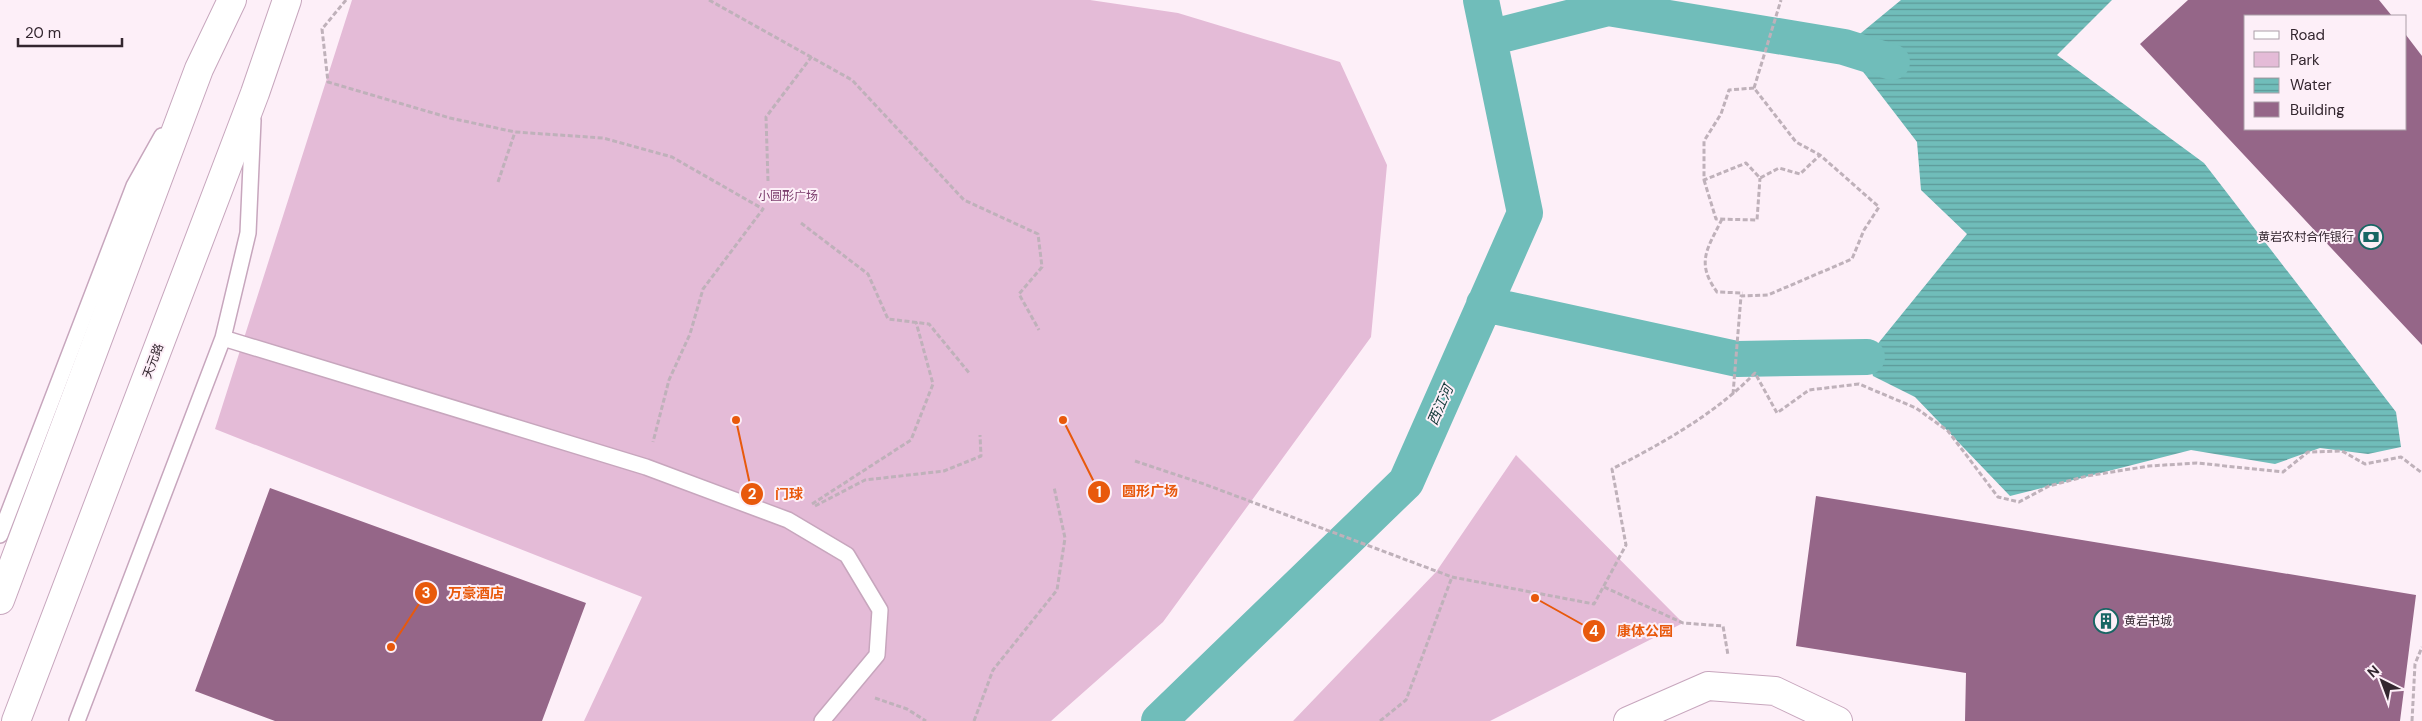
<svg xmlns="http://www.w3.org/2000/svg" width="2422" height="721" viewBox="0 0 2422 721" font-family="'DM Sans','Noto Sans SC',sans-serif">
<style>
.green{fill:#e4bbd7}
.water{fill:url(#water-rules)}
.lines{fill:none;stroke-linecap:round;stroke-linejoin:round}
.canal{stroke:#70bdba;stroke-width:36}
.building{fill:#956688}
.service-casing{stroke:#c7a6bd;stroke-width:18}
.minor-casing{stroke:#c7a6bd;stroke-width:30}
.secondary-casing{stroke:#c7a6bd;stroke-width:30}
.path{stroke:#bfb1ba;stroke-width:3;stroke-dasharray:5 2.5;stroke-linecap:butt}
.service{stroke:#fff;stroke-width:15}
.minor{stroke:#fff;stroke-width:28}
.secondary{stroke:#fff;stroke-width:28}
.labels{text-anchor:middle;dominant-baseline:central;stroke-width:4;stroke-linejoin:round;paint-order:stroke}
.park-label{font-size:12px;fill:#7b3d6c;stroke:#fdeff8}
.poi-label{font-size:12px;fill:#33262f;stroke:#fdeff8;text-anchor:end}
.street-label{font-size:12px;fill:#33262f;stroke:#fdeff8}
.water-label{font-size:14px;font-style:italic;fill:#113736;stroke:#fdeff8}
.leader{fill:none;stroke:#e8590c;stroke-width:2}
.callout-dot{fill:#e8590c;stroke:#fdeff8;stroke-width:2}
.mark-label{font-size:15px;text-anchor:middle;font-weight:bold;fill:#fff}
.callout-label{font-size:14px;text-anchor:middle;font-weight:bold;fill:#e8590c;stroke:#fdeff8;stroke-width:4;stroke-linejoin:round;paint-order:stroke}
</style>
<defs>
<pattern id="water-rules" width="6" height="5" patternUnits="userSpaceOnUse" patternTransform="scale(1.25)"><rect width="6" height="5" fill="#70bdba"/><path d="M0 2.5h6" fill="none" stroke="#5d9998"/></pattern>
</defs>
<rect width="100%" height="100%" fill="#fdeff8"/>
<path class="green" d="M352,0H1090L1178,13L1340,62L1387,165L1371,337L1163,622L1051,721H584L642,597L215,429Z
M1516,455L1683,623L1490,721H1293L1436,572Z"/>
<path class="water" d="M1901,0H2112L2057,55L2204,163L2396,412L2401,447L2368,454L2320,448L2275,464L2191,450L2010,496L1915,397L1873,376L1867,357L1967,234L1921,190L1917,142L1844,47Z"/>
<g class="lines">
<path class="canal" d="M1489,38L1608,8L1844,47L1892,62
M1484,304L1737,359L1867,357
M1159,721L1406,482L1525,213L1481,0"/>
</g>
<path class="building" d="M2188,0H2379L2392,16H2246V129H2406V35L2422,56V345L2140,44Z
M270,488L586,603L542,721H275L195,691Z
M1816,496L2416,595L2400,721H1965L1966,673L1796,646Z"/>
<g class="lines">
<defs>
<path id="service" d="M223,338L646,467L788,520L847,555L880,610L877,655L822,721
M0,535L134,186L162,136
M77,721L223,338L248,233L253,120"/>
<path id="minor" d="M1628,721L1708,686L1775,691L1838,721"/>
<path id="secondary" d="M0,600L199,69L232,0
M16,721L255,93L287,0"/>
</defs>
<use href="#service" class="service-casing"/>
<use href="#minor" class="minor-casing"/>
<use href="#secondary" class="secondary-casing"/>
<path class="path" d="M346,0L322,29L328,82L450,118L515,132L603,138L672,157L763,209L703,289L690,334L669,380L653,442
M709,0L852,80L964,200L1038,234L1042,267L1019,294L1039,330
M1754,88L1729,90L1721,114L1704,141V180L1746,163L1760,178L1779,168L1800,174L1820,155
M1754,88L1781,0
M1704,180L1716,219L1757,220L1760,178
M768,181L766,117L812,56
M498,182L515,132
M1722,219C1708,248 1695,262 1717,292L1743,293
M801,223L868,274L888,319L929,324L970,374
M1733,394L1741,296L1768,295L1852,259L1864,230L1879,207L1820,155L1796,142L1754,88
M1135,461L1204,484L1452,577L1594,604L1626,545L1612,469C1663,443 1715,414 1755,373L1777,413L1809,390L1859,384L1916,408L1948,431L1998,497L2019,502L2049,486L2087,476L2149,466L2197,463L2283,472L2308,452L2342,451L2365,464L2401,457L2422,473
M812,504L911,440L933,384L916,322
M815,506L865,480L944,471L981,456L980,435
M1604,587L1683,623L1723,626L1728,655
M875,698L907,709L926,721
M974,721L993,670L1057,590L1065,538L1054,487
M1380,721L1406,700L1452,577
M2412,721L2415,664L2422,647"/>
<use href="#service" class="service"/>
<use href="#minor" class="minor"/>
<use href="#secondary" class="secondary"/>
</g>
<defs>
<symbol id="bank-ring" viewBox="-11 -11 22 22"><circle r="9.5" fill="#fdeff8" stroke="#186664" stroke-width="1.5"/><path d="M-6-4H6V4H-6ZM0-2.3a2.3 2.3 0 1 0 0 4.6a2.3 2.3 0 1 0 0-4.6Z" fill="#186664"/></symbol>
<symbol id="building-ring" viewBox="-11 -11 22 22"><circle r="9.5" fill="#fdeff8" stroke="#186664" stroke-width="1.5"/><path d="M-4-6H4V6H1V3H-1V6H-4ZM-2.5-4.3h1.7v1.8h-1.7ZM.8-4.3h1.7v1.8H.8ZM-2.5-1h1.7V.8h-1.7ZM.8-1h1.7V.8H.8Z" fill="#186664"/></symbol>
</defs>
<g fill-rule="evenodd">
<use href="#bank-ring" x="2357" y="223" width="28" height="28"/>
<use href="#building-ring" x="2092" y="607" width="28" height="28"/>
</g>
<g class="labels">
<g class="park-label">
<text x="788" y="196">小圆形广场</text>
</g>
<g class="poi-label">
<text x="2354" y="237">黄岩农村合作银行</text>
<text x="2124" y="621" text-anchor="start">黄岩书城</text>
</g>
<g class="street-label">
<text transform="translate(153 361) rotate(-69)">天元路</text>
</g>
<g class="water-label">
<text transform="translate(1440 405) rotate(-66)">西江河</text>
</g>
</g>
<path class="leader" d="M1063 420L1099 492M736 420L752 494M391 647L426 593M1535 598L1594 631"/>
<g class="callout-dot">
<circle cx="1063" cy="420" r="5"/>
<circle cx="736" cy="420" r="5"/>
<circle cx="391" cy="647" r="5"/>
<circle cx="1535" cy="598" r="5"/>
<circle cx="1099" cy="492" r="12"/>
<circle cx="752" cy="494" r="12"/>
<circle cx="426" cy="593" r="12"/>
<circle cx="1594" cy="631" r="12"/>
</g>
<g class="mark-label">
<text x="1099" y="497">1</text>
<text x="752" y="499">2</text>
<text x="426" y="598">3</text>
<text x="1594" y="636">4</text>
</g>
<g class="callout-label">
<text x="1150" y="496">圆形广场</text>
<text x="789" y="499">门球</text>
<text x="476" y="598">万豪酒店</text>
<text x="1645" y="636">康体公园</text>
</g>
<rect x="2244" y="15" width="162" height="115" fill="#fdeff8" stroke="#ac9fa8"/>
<rect x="2254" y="31" width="25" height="8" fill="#ffffff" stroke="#ac9fa8"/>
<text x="2290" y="40" font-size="15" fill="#33262f">Road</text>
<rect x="2254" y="52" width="25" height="15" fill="#e4bbd7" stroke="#ac9fa8"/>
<text x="2290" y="65" font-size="15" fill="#33262f">Park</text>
<rect x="2254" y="78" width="25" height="15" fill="url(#water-rules)" stroke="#ac9fa8"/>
<text x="2290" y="90" font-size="15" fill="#33262f">Water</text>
<rect x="2254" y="102" width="25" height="15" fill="#956688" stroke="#ac9fa8"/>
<text x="2290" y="115" font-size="15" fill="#33262f">Building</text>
<g transform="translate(2382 681) rotate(318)" stroke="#fdeff8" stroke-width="4" paint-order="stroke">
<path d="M0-4L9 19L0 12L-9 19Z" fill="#33262f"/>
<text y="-8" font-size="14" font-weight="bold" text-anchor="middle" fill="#33262f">N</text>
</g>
<path d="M18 38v8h104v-8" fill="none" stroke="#33262f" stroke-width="2.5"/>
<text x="25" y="38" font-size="15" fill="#33262f" stroke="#fdeff8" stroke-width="4" paint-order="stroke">20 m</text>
</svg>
